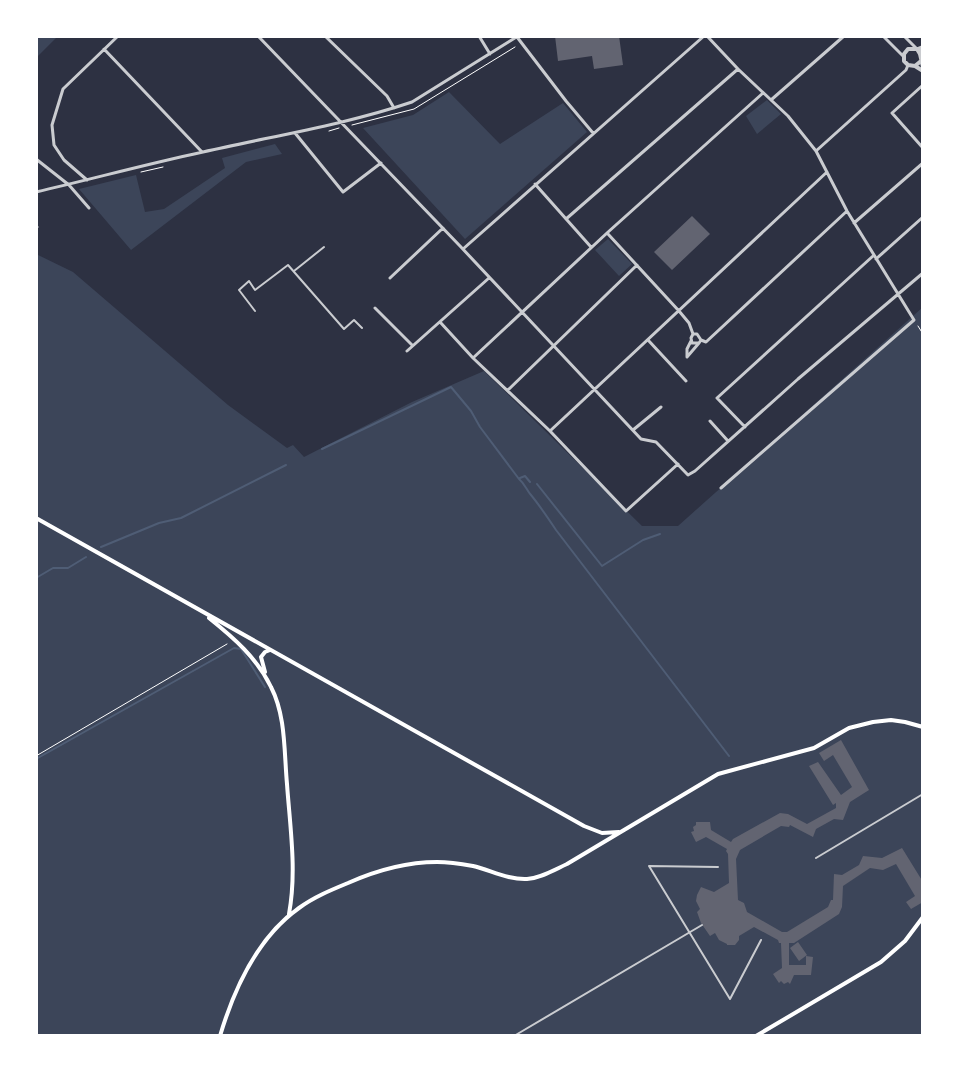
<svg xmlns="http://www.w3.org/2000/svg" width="959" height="1072" viewBox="0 0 959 1072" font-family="'Exo 2',sans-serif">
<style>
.green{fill:#3c4559}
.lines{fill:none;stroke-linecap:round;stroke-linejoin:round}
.stream{stroke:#4f5d75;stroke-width:2}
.building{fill:#626471}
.path{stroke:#fff;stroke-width:1}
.pedestrian{stroke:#caccd0;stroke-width:2}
.minor{stroke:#caccd0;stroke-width:3}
.tertiary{stroke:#caccd0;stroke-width:4}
.secondary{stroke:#fff;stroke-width:4}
</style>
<rect width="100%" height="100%" fill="#2d3142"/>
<path class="green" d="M36,36H58L36,58Z
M449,92L500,144L563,103L587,132L465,239L363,128L413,115Z
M767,100L781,114L757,134L746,116Z
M275,144L282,154L246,162L131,250L79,189L136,175L145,212L164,209L225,168L222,158Z
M608,239L632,264L619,276L595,250Z
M36,254L73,272L228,405L287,448L293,445L304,457L412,402L484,371L642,526H678L923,307V1036H36Z"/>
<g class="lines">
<path class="stream" d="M322,449L451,387L471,411L480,427L519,479C525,484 526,489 531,495C540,506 548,518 556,530L729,756
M520,478L525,476L530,482
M537,484L602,566L643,540L660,534
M101,547L159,523L181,518L286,465
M36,578L53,568H68L86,557
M36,759L234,648L241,649L265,687"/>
</g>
<path class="building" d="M555,36H619L623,65L594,69L592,56L558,61Z
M692,216L710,234L672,270L654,252Z
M841,740L869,790L850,802L843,820L834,819L816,829L813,837L790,825L789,827L781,826L740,850L736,859L738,900L744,903L747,912L782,932H787L828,907L831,900H833L834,874L842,875L859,865L863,856L882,858L902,848L923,882V902L911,909L906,902L915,896L896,864L883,870L870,868L843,886L842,907L839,914L794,943H789V965H806V956L813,957L811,975H794L790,984L788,982L784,984L781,981L779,983L773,974L782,968L781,943H779L778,940L754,927L739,936V940L735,945H727V944L719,940L715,933L710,936L701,923L697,912L700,909L696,901L697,895L701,887L714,892L729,883L728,854L726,851L727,849L706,837L696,842L691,832L694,831L693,827L696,825V822H710L711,830L731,842L733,839L780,813L788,814L807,824L836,808V803L833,805L809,766L818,762L841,795L852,787L833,755L824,761L819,753Z
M798,942L807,955L799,961L790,948Z"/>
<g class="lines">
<path class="path" d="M352,125L414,109L515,47
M329,131L339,128
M141,172L163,167
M918,326L923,334
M36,756L227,644"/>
<path class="pedestrian" d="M294,271L324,247
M255,311L239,290L249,281L255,290L288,265L344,329L354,320L362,328
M816,858L923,794
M718,867L649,866L730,999L761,940
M514,1036L702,925"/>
<path class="minor" d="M258,36L460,246L641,439L656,442L688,475L695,471L798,379L923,273
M325,36L387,96L394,108
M479,36L490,54
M707,36L738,69L788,116L816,151L847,211L914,320L721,488
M883,36L903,56
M904,36L917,49L922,47L920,54
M517,37L566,101L593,133
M104,49L202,152
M923,85L892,113L923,148
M771,100L844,36
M295,133L343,192L381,163
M816,151L906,70L908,65
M36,159L69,185L89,208
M87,180L64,160L54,145L52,125L63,89L118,36
M535,184L591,247
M36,192C92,179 147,164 203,152C273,136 344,125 412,102L518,36
M566,219L738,69
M854,223L923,163
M36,226L37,227
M608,234L679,311L689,323L693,334
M463,249L704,36
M876,259L923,217
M390,278L443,228
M375,308L412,345
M440,322L473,358L550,431L626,511L678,464
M648,340L686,381
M701,340L697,334H693L691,338L692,343H699L701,340L706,342L847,211
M691,341L687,349V357L699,343
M407,351L489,278
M473,358L607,233L763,93
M508,390L637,265
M710,421L728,441
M745,427L717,398L873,256
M633,430L661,407
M550,431L827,172"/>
<path class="tertiary" d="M921,61L915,66L908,65L904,61V54L908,49H917L920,54L923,67
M915,66L923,71"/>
<path class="secondary" d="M36,518L584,826L602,833L619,832
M209,618C234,638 257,658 271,687C286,716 284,752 287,784C290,827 297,871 289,914
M265,672L261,657L265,652L270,650
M220,1036C234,989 258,937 299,908C314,897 331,890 348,883C375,871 407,862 437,862C448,862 462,864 473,866C490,870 509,880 527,879C541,878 554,870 567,864L718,774L814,748L849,728L873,722L891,720L905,722L923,727
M756,1036L881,962L905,941L923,917"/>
</g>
<rect width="959" height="1072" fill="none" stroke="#ffffff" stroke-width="76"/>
</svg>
